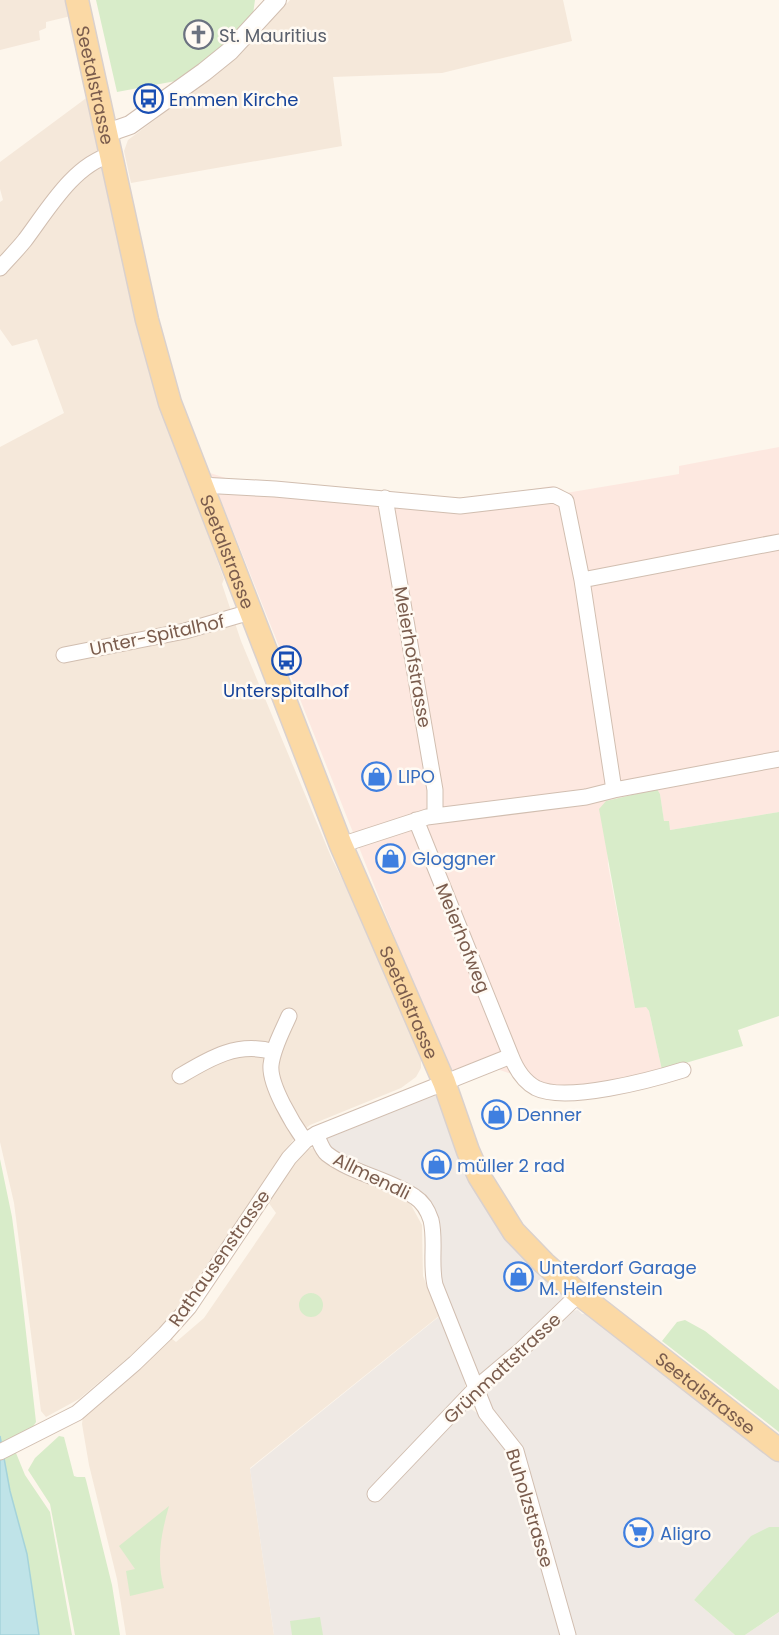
<svg xmlns="http://www.w3.org/2000/svg" width="779" height="1635" viewBox="0 0 779 1635" font-family="Poppins,sans-serif">
<style>
.residential{fill:#f5e8da}
.commercial{fill:#fde8e0}
.industrial{fill:#efe9e4}
.green{fill:#d8ecc9}
.water{fill:#bfe3e8;stroke:#a5d3da;stroke-width:1.5}
.lines{fill:none;stroke-linecap:round;stroke-linejoin:round}
.minor-casing{stroke:#d1beb0;stroke-width:17}
.tertiary-casing{stroke:#d1beb0;stroke-width:20}
.primary-casing{stroke:#dad1cd;stroke-width:25}
.minor{stroke:#fff;stroke-width:15}
.tertiary{stroke:#fff;stroke-width:18}
.primary{stroke:#fbd9a5;stroke-width:22}
.labels{text-anchor:middle;dominant-baseline:central;stroke-width:5;stroke-linejoin:round;paint-order:stroke}
.worship-label{font-size:18px;fill:#5b616d;stroke:#fffaf3;text-anchor:start}
.street-label{font-size:18px;fill:#7a5c4d;stroke:#fffaf3}
.transit-label{font-size:18px;fill:#164399;stroke:#fffaf3;text-anchor:start}
.shop-label{font-size:18px;fill:#366cbe;stroke:#fffaf3;text-anchor:start}
</style>
<rect width="100%" height="100%" fill="#fdf6ec"/>
<path class="residential" d="M0,0H67L71,16L46,22V28L39,31L40,40L0,50Z
M290,0H563L572,41L442,73L333,77L342,146L131,183L124,151L128,140L238,57Z
M89,96L166,418L224,579L222,584L241,641L332,859L367,928L421,1060V1068L416,1077L401,1088L310,1125L295,1137L170,1318L156,1334L79,1399L46,1417L41,1411L14,1203L0,1142V447L64,413L37,339L12,346L0,329V202L3,200L0,189V162Z
M313,1148L325,1159L349,1176L406,1200L411,1205L422,1225L423,1276L439,1316L250,1468L274,1635H126L117,1579L89,1465L82,1424L83,1416L171,1338L176,1342L204,1318L276,1213L268,1202L297,1160L306,1149Z"/>
<path class="commercial" d="M779,447V812L670,830L664,822L660,794L657,789L606,801L608,865L635,1007H646L649,1011L662,1070L573,1095L497,1069L454,1086L210,473L229,479L379,491L464,500L552,486L562,489L566,493L679,474V466Z"/>
<path class="industrial" d="M444,1082L473,1164L579,1294L476,1388L435,1285L426,1208L326,1153L316,1134Z
M578,1310L582,1314H587L779,1461V1527H769L694,1600L735,1635H274L250,1469L441,1315L465,1383V1405L477,1413L488,1402L487,1387L555,1325L572,1311Z
M779,1612V1635H745L772,1617Z"/>
<path class="green" d="M96,0H255L253,14L230,42L181,80L117,92Z
M657,789L660,794L664,821H669L670,830L779,812V1016L738,1030L743,1046L662,1070L649,1011L646,1007L635,1008L599,809L606,801Z
M0,1159L12,1217L19,1270L36,1422L16,1453L25,1475L50,1512L72,1635H39L27,1555L10,1491L0,1436Z
M299 1305a12 12 0 1 1 24 0a12 12 0 1 1-24 0Z
M685,1320L705,1331L779,1390V1432L662,1341L677,1322Z
M59,1436L64,1437L74,1476L77,1477H85L86,1480L112,1585L120,1635H75L50,1504L28,1470L35,1458Z
M169,1506C161,1534 156,1560 164,1588L130,1596L126,1571L135,1569L119,1546Z
M769,1527H779V1612L745,1635H735L694,1600L751,1536Z
M320,1617L323,1635H292L290,1621Z"/>
<path class="water" d="M0,1436L10,1491L27,1554L39,1635H0Z"/>
<g class="lines">
<defs>
<path id="minor" d="M0,268C8,259 17,250 25,240C47,211 74,164 111,155
M201,485L275,489L460,506L554,495L566,501L582,580L614,790
M385,498L435,790V816
M582,580L779,542
M64,655L185,631L250,612
M416,820L511,1056
M341,845L427,817L586,797L614,790L779,759
M289,1016C282,1032 273,1048 271,1065C269,1085 293,1124 305,1141
M180,1076C210,1058 238,1041 274,1052
M316,1134C319,1140 322,1150 327,1154C353,1174 389,1179 415,1197C423,1202 428,1211 431,1220C436,1241 430,1263 435,1285L486,1413L516,1451L568,1635
M0,1452L77,1413L135,1363L165,1334L189,1307L289,1158L305,1141L316,1134L511,1056C516,1069 523,1081 536,1088C566,1103 651,1080 683,1070
M375,1494L476,1388L520,1351L579,1294"/>
<path id="tertiary" d="M107,133L130,125L204,72L230,51L277,0"/>
<g id="primary">
<path id="s1" d="M77,0L147,320L170,403L341,845L444,1082L468,1151L479,1176L514,1232L544,1263L579,1294L779,1450"/>
</g>
</defs>
<use href="#minor" class="minor-casing"/>
<use href="#tertiary" class="tertiary-casing"/>
<use href="#primary" class="primary-casing"/>
<use href="#minor" class="minor"/>
<use href="#tertiary" class="tertiary"/>
<use href="#primary" class="primary"/>
</g>
<defs>
<symbol id="church-ring" viewBox="-11 -11 22 22"><circle r="9.5" fill="#fffaf3" stroke="#6b7280" stroke-width="1.5"/><path d="M-1.2-6h2.4v3.5h3.3v2.4h-3.3V6h-2.4V-.1h-3.3v-2.4h3.3Z" fill="#6b7280"/></symbol>
<symbol id="bus-ring" viewBox="-11 -11 22 22"><circle r="9.5" fill="#fffaf3" stroke="#1a4fb4" stroke-width="1.5"/><path d="M-5-6H5V4H4V6H2V4H-2V6H-4V4H-5ZM-3.5-4V0h7V-4ZM-3.5 1.2v1.5H-2V1.2ZM2 1.2v1.5H3.5V1.2Z" fill="#1a4fb4"/></symbol>
<symbol id="shop-ring" viewBox="-11 -11 22 22"><circle r="9.5" fill="#fffaf3" stroke="#3f7fe0" stroke-width="1.5"/><path d="M-5-2.5h2.3a2.7 3.5 0 0 1 5.4 0H5L5.5 6h-11ZM-1.5-2.5h3a1.5 2.3 0 0 0-3 0Z" fill="#3f7fe0"/></symbol>
<symbol id="supermarket-ring" viewBox="-11 -11 22 22"><circle r="9.5" fill="#fffaf3" stroke="#3f7fe0" stroke-width="1.5"/><path d="M-6-5.5h2.5l.6 2H6L4.5 2H-2.5L-4.4-4H-6ZM-1.5 3.2a1.3 1.3 0 1 0 .1 0ZM3 3.2a1.3 1.3 0 1 0 .1 0Z" fill="#3f7fe0"/></symbol>
</defs>
<g fill-rule="evenodd">
<use href="#church-ring" x="182" y="18" width="33" height="33"/>
<use href="#bus-ring" x="132" y="82" width="33" height="33"/>
<use href="#bus-ring" x="270" y="644" width="33" height="33"/>
<use href="#shop-ring" x="360" y="760" width="33" height="33"/>
<use href="#shop-ring" x="374" y="842" width="33" height="33"/>
<use href="#shop-ring" x="480" y="1098" width="33" height="33"/>
<use href="#shop-ring" x="420" y="1148" width="33" height="33"/>
<use href="#shop-ring" x="502" y="1260" width="33" height="33"/>
<use href="#supermarket-ring" x="622" y="1516" width="33" height="33"/>
</g>
<g class="labels">
<g class="worship-label">
<text x="219" y="35">St. Mauritius</text>
</g>
<g class="street-label">
<text stroke="none"><textPath href="#s1" startOffset="87">Seetalstrasse</textPath></text>
<text stroke="none"><textPath href="#s1" startOffset="573">Seetalstrasse</textPath></text>
<text transform="translate(157 635) rotate(-12)">Unter-Spitalhof</text>
<text transform="translate(413 657) rotate(80)">Meierhofstrasse</text>
<text transform="translate(463 938) rotate(68)">Meierhofweg</text>
<text stroke="none"><textPath href="#s1" startOffset="1059">Seetalstrasse</textPath></text>
<text transform="translate(372 1176) rotate(26)">Allmendli</text>
<text transform="translate(219 1258) rotate(-55)">Rathausenstrasse</text>
<text transform="translate(502 1368) rotate(-43)">Grünmattstrasse</text>
<text stroke="none"><textPath href="#s1" startOffset="1563">Seetalstrasse</textPath></text>
<text transform="translate(530 1508) rotate(73)">Buholzstrasse</text>
</g>
<g class="transit-label">
<text x="169" y="99">Emmen Kirche</text>
<text x="286" y="690" text-anchor="middle">Unterspitalhof</text>
</g>
<g class="shop-label">
<text x="398" y="776">LIPO</text>
<text x="412" y="858">Gloggner</text>
<text x="517" y="1114">Denner</text>
<text x="457" y="1165">müller 2 rad</text>
<text x="539" y="1267">Unterdorf Garage<tspan x="539" dy="21">M. Helfenstein</tspan></text>
<text x="660" y="1533">Aligro</text>
</g>
</g>
</svg>
